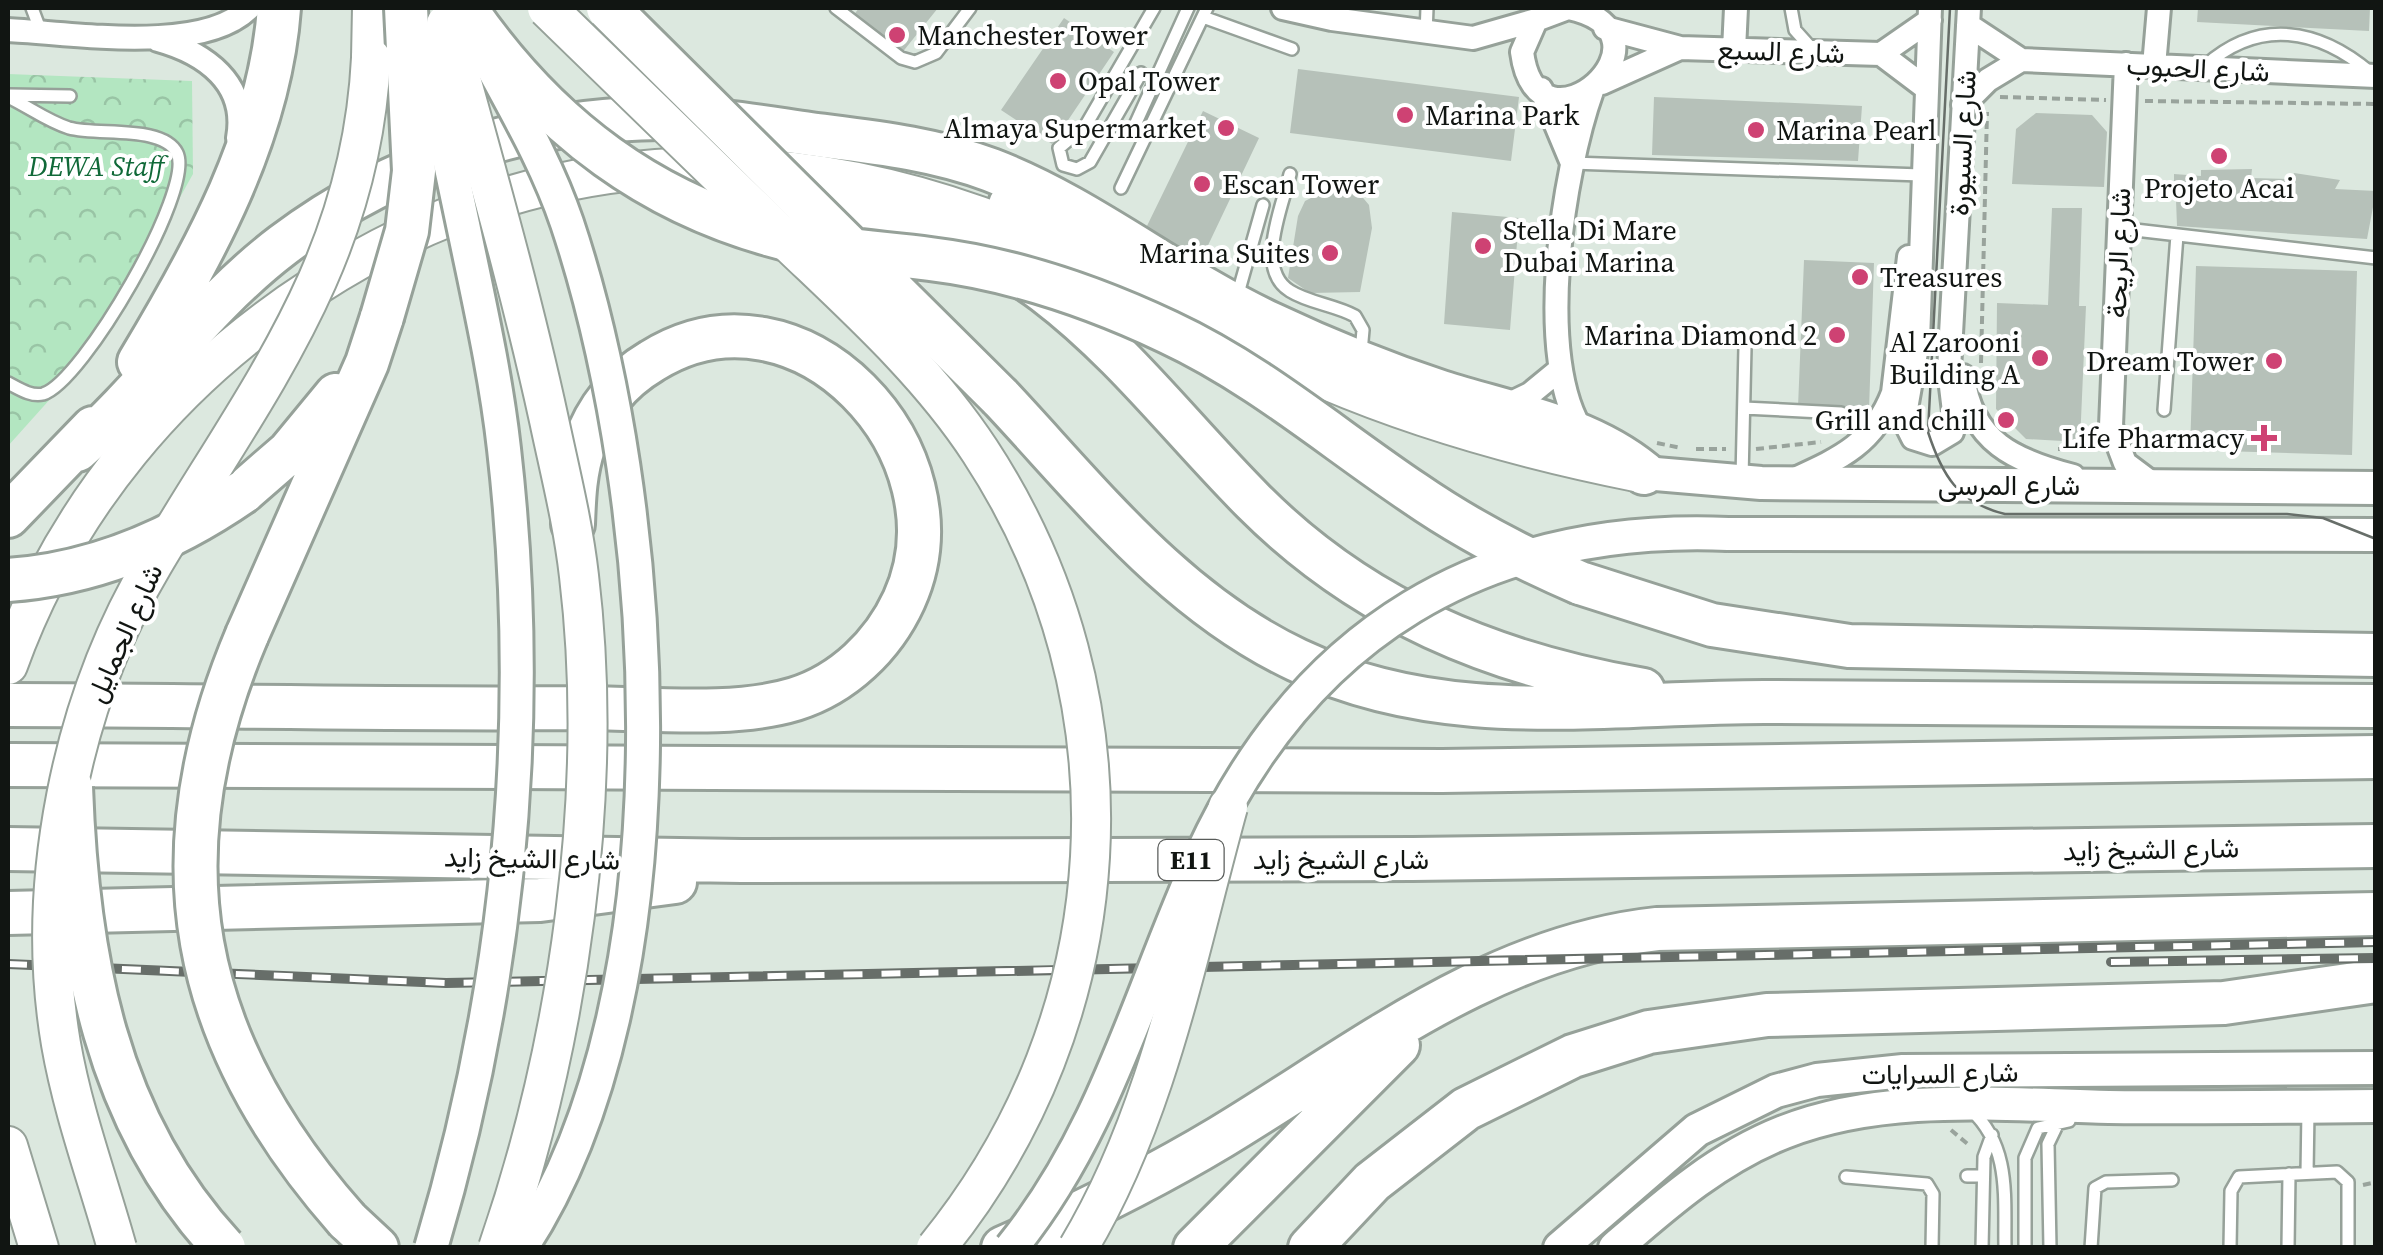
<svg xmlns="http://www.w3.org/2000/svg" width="2383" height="1255" viewBox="0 0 2383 1255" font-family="'Source Serif 4',Vazirmatn,serif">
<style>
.park{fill:url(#park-crowns)}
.building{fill:#b6c1b9}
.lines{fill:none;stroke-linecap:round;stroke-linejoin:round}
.lane-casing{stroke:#96a199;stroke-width:16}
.street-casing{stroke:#96a199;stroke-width:28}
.secondary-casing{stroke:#96a199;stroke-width:38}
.primary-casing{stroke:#96a199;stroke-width:42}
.highway-casing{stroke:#96a199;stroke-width:48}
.path{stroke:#99a39c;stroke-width:4;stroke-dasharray:8 5;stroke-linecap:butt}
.lane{stroke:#fff;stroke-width:11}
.street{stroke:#fff;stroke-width:22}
.secondary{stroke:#fff;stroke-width:32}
.primary{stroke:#fff;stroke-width:38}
.highway{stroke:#fff;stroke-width:42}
.tram{stroke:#676e69;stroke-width:2.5}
.rail-casing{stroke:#676e69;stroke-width:10}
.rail{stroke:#fff;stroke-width:6;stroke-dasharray:19;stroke-linecap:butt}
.secondary-bridge-casing{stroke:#96a199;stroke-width:38;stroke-linecap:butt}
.primary-bridge-casing{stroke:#96a199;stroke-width:42;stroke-linecap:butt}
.highway-bridge-casing{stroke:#96a199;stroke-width:48;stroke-linecap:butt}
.secondary-bridge{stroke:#fff;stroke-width:32}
.primary-bridge{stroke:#fff;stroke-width:38}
.highway-bridge{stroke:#fff;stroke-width:42}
.poi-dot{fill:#ce4273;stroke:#fff;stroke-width:4}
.labels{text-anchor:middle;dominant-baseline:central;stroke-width:8;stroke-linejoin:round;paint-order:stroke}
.shield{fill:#fff;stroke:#585b59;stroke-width:2.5}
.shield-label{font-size:25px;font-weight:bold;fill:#111512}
.poi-label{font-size:28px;fill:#111512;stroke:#fff;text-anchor:start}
.street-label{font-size:28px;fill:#111512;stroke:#fff}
.park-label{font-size:28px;font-style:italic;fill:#106938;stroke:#fff}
</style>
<defs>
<pattern id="park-crowns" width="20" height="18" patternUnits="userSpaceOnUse" patternTransform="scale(2.5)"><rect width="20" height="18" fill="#b3e6c1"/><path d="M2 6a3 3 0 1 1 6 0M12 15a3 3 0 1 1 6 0" fill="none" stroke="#99c4a5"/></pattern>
</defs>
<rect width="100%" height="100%" fill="#dce8df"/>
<path class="park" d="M8,74L192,81L193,174L95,349L8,446Z"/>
<path class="building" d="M859,8H938L901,54L853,16Z
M2198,8H2370L2369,31L2197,22Z
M1064,18L1114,52L1052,144L1001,110Z
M1298,69L1519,97L1511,161L1290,133Z
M1654,97L1862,106L1858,161L1652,155Z
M1203,111L1259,138L1202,258L1145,230Z
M2036,113L2092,115L2107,132L2104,187L2012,184L2016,129Z
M2252,169L2251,178L2293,179L2294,173L2340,180L2335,189L2376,191L2367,239L2177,226L2176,200L2159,181L2174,182V174L2201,176V170Z
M1329,189L1359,193L1369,205L1372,228L1360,292L1310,293L1288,278L1298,216L1305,201Z
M2052,208H2082L2079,306H2086L2080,442L2026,439L1996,409L1997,303L2048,305Z
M1452,212L1519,218L1510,330L1444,324Z
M1804,260L1874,263L1869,410L1798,407Z
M2196,266L2357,271L2352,455L2190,450Z"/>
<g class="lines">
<defs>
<path id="lane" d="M32,8L41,32
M836,8L901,58L915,62L936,53L970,8
M1791,8L1795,30L1813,50
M1203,17L1292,49
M1426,34L1427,8
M2205,66C2259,18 2318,28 2371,73
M1141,73L1090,162L1077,169L1063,165L1059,148L1086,125L1154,8
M9,95L70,96
M8,97C29,107 47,121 69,128C99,136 163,125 177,153C195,189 83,382 43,394C31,397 18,388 8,383
M1135,125L1188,8
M1572,163L1921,175
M1290,174C1283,205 1254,269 1290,291C1309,303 1335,305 1355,316L1363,330L1361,352
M1121,188L1207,8
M2118,228L2376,258
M1237,297L1263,205
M1744,408L1841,413
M2164,410L2177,235
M1742,478L1745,347
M1971,1110C2011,1147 2004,1197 2005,1248
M2307,1173L2308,1111
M1967,1176H1983
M1846,1177L1927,1184L1933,1194L1932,1248
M1982,1248L1984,1157L1992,1135
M2025,1248V1158L2038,1128L2069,1121
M2050,1248L2048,1144L2059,1121
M2091,1248L2095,1188L2106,1182L2172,1180
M2230,1248L2231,1191L2239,1177L2337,1172L2348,1182V1248
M2288,1248L2289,1174"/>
<path id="street" d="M1283,8L1332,19L1473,38L1536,20
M1568,8L1536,20L1522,52C1537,169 1688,34 1569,8
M1930,8L1918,341L1904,420L1913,438L1932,444L1952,432L1955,420L1949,370L1969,8
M1968,25L2021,60L2376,76
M1605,28L1680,48L1881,54L1930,20
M8,30C71,33 202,55 249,8
M158,40C205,53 248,83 238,138
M1734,50L1736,8
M1881,54L1926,88
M2126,64L2111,426L2125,463L2153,484
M2154,66L2159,8
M1602,83L1680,48
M1541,89L1572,163
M1963,105L1988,80L2021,60
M1963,376C1971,442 2015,461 2073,476
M1503,407L1530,394L1558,371
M1584,434C1533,361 1563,172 1592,91
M1795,479C1841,458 1874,443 1893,393L1909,257"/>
<path id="secondary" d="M1644,473L1761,483L2376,488
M1728,534L2376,535
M1560,1248L1697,1130L1776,1091L1817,1080L1903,1071L2376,1068
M1615,1248C1668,1202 1718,1158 1784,1132C1886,1092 2002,1105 2109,1107C2198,1108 2287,1107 2376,1106"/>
<path id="primary" d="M371,58L372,8
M8,665C65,507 173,378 314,287C547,136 803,134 1052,245C1145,286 1232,340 1326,380C1425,422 1531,451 1636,472
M8,1146L39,1248"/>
<path id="highway" d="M785,189C874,222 967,233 1045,292C1124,352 1184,432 1254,502C1363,611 1493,664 1643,690
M1010,205L1089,261
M139,362C204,254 270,135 279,8
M1000,397C1090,493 1174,602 1297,660C1447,731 1605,702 1764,702C1968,702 2172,703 2376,706
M77,450C150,385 205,304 283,245C392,163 524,119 661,118C711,118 761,127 810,134C872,142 932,148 991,170C1088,207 1173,278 1269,323C1324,349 1383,373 1441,392C1510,414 1587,426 1644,473
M243,492L289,452L336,395
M8,516L93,428
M1580,583L1712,625L1849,646L2376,655
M247,635L367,363L382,317
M8,705C199,705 390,710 581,708C646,708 733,718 795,699C843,684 883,646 904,600C971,453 799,269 652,361C620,380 596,409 584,445C575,471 574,497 573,524
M8,765L1442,771L2376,757
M8,849L742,861L1413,859L2376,846
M8,913L540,900L675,882
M347,1220L377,1248
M1003,1248C1078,1215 1151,1179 1221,1137C1360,1053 1491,947 1657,929L2376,914
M1195,1248L1398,1045
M1310,1248L1372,1182L1466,1109L1573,1056L1649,1032L1767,1015L2224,1003L2376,981"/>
</defs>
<use href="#lane" class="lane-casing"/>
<use href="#street" class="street-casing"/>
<use href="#secondary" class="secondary-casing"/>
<use href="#primary" class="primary-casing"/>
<use href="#highway" class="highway-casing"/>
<path class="path" d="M2000,97L2106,100
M2145,101L2376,104
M1981,363L1987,112
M1657,443L1681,448
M1696,449H1726
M1756,449L1821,442
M2058,449H2078
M1951,1130L1970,1146
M2363,1185L2376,1182"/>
<use href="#lane" class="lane"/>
<use href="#street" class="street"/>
<use href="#secondary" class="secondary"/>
<use href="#primary" class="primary"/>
<use href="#highway" class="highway"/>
<path class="tram" d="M1950,8L1928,432C1942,475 1958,503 2005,514H2287L2323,518L2376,539"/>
<defs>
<path id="rail" d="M2111,962L2376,958
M8,964L446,983L2376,942"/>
</defs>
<use href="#rail" class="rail-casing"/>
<use href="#rail" class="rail"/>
<defs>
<path id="secondary-bridge" d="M419,36C438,101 451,168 465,234C480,306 496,377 504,449C535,720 509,987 431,1248
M488,59C517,113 547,164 567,223C661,505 691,990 521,1248
M1011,1248C1107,1130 1140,989 1202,854C1304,632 1484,524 1728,534"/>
<path id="primary-bridge" d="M547,8C628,87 710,166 791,245C858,309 929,373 980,451C1144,701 1124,1018 936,1248
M446,24C482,156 520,287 549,420C560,472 573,523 579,576C605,792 569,1042 498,1248
M117,1248C98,1180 73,1113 61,1044C34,885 71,702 153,564C254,393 361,265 371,58
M1078,1248C1158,1115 1187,955 1228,807"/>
<path id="highway-bridge" d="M465,8C547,127 653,208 795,241C840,251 885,253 930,259C1012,269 1094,297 1168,332C1258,374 1332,438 1414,493C1466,529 1522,558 1580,583
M608,8L1000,397
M382,317L407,231L414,171L406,8
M8,580C95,574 172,541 243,492
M247,635C153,857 188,1040 347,1220
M71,787C77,955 105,1120 224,1248"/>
</defs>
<use href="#secondary-bridge" class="secondary-bridge-casing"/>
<use href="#primary-bridge" class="primary-bridge-casing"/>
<use href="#highway-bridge" class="highway-bridge-casing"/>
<use href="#secondary-bridge" class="secondary-bridge"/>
<use href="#primary-bridge" class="primary-bridge"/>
<use href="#highway-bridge" class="highway-bridge"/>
</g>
<g class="poi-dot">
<circle cx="897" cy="35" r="10"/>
<circle cx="1058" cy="81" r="10"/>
<circle cx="1405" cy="115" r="10"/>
<circle cx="1226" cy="128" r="10"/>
<circle cx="1756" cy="130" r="10"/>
<circle cx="2219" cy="156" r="10"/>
<circle cx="1202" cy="184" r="10"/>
<circle cx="1483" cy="246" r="10"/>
<circle cx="1330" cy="253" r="10"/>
<circle cx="1860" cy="277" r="10"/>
<circle cx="1837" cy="335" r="10"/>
<circle cx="2040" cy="358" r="10"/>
<circle cx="2274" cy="361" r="10"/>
<circle cx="2006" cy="420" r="10"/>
<path d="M2259 423h10v10h10v10h-10v10h-10v-10h-10v-10h10z"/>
</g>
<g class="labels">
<rect class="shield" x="1158.5" y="840" width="65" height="40" rx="8"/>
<g class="shield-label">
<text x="1191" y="860">E11</text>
</g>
<g class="poi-label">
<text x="917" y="35">Manchester Tower</text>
<text x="1078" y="81">Opal Tower</text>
<text x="1425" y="115">Marina Park</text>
<text x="1206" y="128" text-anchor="end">Almaya Supermarket</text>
<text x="1776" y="130">Marina Pearl</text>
<text x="1222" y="184">Escan Tower</text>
<text x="2219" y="188" text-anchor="middle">Projeto Acai</text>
<text x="1503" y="230">Stella Di Mare<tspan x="1503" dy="32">Dubai Marina</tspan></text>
<text x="1310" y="253" text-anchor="end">Marina Suites</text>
<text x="1880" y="277">Treasures</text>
<text x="1817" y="335" text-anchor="end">Marina Diamond 2</text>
<text x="2020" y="342" text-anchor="end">Al Zarooni<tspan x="2020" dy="32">Building A</tspan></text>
<text x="2254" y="361" text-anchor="end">Dream Tower</text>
<text x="1986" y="420" text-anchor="end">Grill and chill</text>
<text x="2244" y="438" text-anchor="end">Life Pharmacy</text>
</g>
<g class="street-label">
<text transform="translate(1781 51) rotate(2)">شارع السبع</text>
<text transform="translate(2198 68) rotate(3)">شارع الحبوب</text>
<text transform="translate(1962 143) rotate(-87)">شارع السيورة</text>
<text transform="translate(2118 253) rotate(-88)">شارع الريحة</text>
<text x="2009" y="485">شارع المرسى</text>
<text transform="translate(124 633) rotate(-66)">شارع الجمايل</text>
<text transform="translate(2151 849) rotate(-1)">شارع الشيخ زايد</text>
<text transform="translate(532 858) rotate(1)">شارع الشيخ زايد</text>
<text x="1341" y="859">شارع الشيخ زايد</text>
<text transform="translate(1940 1073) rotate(-1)">شارع السرايات</text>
</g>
<g class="park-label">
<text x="96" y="166">DEWA Staff</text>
</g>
</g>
<rect width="2383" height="1255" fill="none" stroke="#111512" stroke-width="20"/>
</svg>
